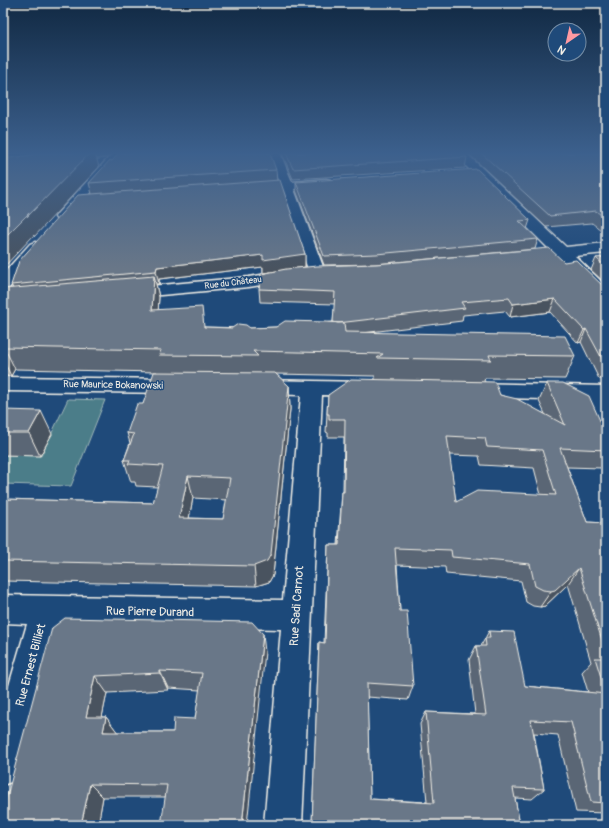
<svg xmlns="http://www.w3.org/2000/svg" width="609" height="828" viewBox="0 0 609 828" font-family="Pangolin,sans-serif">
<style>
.green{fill:#4c7d89;stroke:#a0b7b8}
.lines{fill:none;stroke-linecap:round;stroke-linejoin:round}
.minor-casing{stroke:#f4f1e8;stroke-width:3}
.major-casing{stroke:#f4f1e8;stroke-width:3}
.minor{fill:#1f4a7a;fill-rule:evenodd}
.major{fill:#6c7d8c;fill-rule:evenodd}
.wall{fill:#5a6675;stroke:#f4f1e8;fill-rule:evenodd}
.shaded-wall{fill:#4a535f;stroke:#f4f1e8}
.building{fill:#697788;stroke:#f4f1e8;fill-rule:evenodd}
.labels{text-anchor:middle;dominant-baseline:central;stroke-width:3;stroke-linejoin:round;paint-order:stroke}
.far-street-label{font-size:9px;fill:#f4f1e8;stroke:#1f4a7a}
.street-label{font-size:10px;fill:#f4f1e8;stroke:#1f4a7a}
.near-street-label{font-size:12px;fill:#f4f1e8;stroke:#1f4a7a}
</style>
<rect width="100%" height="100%" fill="#1f4a7a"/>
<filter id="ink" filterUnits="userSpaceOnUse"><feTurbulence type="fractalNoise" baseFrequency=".025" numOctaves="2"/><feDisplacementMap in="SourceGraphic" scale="8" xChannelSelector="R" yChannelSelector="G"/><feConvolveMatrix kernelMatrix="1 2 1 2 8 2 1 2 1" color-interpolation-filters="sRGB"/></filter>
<g filter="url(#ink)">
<path class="green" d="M68,399L105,400L71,486L3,484V455L41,456Z"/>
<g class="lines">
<defs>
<path id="minor" d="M113,153H126L67,220L62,221L57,220L55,217L57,214Z
M268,153H280L292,182L326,179L331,180L333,183L331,186L326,187L294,189L325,272L323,275L317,277L311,275L309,272L281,191L251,193L246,192L244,189L246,186L279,183Z
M453,153H466L566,247L606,243V253L575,256L606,286V300L600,299L558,258L526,261L520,259L518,256L520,253L549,249Z
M35,242L40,244L43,247L9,288L3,289V274L30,244Z
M290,270L296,271L298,275L296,279L249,287L128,298L122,297L119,293L122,289L128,288L249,277Z
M3,377L179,379L186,381L189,386L186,391L179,393L3,391Z
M259,380L367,382L374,384L378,389L374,394L367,396L322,395L302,825H264L281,629L57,624L21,767L16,780L3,785V706L27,624L3,623V595L283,600L301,395L259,394L252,392L249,387L252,382Z
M469,383L606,386V429L598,427L585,400L469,397L462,395L458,390L462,385Z"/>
<path id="major" d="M83,153H111L109,156L105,157L65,164L61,163L59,160L61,157Z"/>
</defs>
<use href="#minor" class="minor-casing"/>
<use href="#major" class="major-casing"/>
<use href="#minor" class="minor"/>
<use href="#major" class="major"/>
</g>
<path class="wall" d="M282,153H463L467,157L465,168L293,179Z
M468,153H606V234L592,223L546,227Z
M112,161L276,170L277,181L305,254V267L294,268L564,262L604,287L606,288V379H599L581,342L578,343L550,312L510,317L505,311L463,315L462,321L362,333L575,356L565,379L485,378L484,381L500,395L545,414L539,401L547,383L606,434V462L602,468L567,467L587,522L606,523V813L576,812L558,735L534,733L544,789L532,799L515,798L520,825H312L319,642L324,643L328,545H338L342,492H343L344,437H328V433L326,432L328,395L375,379V376L276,374L289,386L290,409L273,575L269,582L256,586L3,581V499L153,503L158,487L136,486L135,482H131L124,460L130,443L127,433L143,404L157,372L15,369L11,376H3V289L13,288L11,285L92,194L89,183ZM263,267V273L275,271L259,289L260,302L335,304L333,322L276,327L250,328L205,327L158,310L159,297L156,284H159V279ZM449,455L479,456L481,465L534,468L541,495L456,502ZM193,498L227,500L223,519L189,518ZM397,565L445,567L446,574L521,581L526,602L533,606L540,607L545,606L568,584L591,662L582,672L588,692L525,686L489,631L481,646H476L469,660L475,714L426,712L420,724L427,802L370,799L367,697L408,700L413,686L400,611Z
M296,182L530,220L527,229L538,239L535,249L375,264L324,265L296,190Z
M606,257V284L591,270L596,258Z
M3,410L52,434L40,456L3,455Z
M52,628L265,652L165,797H103L98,825ZM168,688L200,690L195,719L173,732H117L106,717H102L107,693L168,690Z"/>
<path class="shaded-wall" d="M90,153H95L99,167L34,237V235L3,268V239L29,213Z
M305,254V267L263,273V267L159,279V284L156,271L157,267L263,255Z
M154,276L159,297L157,332L152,310Z
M555,299L550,312L510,317L513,304Z
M586,329L581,342L578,343L584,330Z
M4,347L15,369L11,376L3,359V349Z
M289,386L290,409L273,575L269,582L256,586L254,566Z
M41,411L52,434L40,456L29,433Z
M188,476L193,498L185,539L179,518Z
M579,568L568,584L545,606L540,607L551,591Z
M3,629L8,636L7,646L3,659Z
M263,634L265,652L247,825H242Z
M160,671L168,688V690L160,673Z
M95,676L107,693L99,732L86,717Z
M106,717L118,733L103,732Z
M90,784L103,797L98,825H81Z"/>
<path class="building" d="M44,153H90L27,217L29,213L3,239V159Z
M119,153H270L276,170L89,183L110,160L112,161Z
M286,153H463L467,157L293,169Z
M481,153H606V219L596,211L550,216Z
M477,169L530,220L519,221L538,239L376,254L324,256L296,182Z
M280,180L305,254L263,260V255L157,267L156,271L11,285L19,261L78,195Z
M549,248L564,262L576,260L604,287L606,288V366L586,329L584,330L555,299L513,304L509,298L461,302L465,308L338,323L333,322L335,292L259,289L261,274L286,269L317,266L376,264Z
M606,257V267L596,258Z
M154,276L152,310L202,307L204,327L232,328L238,324L246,325L250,328L276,327L285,321L326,322L344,323L345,332L565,336L575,356L489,355L491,360L377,358L383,354L253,351L258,356L159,355L161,350L4,347L3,349V289Z
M154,372L275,373L289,386L271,554L267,561L254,566L3,561V499L153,503L163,466L128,464L130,460H124L134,434L127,433L137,404H143ZM188,476L230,478L223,519L179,518Z
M351,379L495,382L500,395L517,399L565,425L547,383H563L589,396L606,434V450L560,448L587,522L606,523V653L579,568L555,590L551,591L543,590L535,586L530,564L452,557L451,550L395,548L400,611H407L413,686L367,683L370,799L434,803L426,712L486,715L476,646H486L485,638H490L489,631L514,632L525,686L606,694V803L591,802L571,722L531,720L544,789L513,788L520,825H322V823H312L319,642L325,643L328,545H339L342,492H344L345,419H329V414H327L328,395ZM447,436L485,438L487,447L542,450L556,495L477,491L456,502Z
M3,410L41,411L29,433H3Z
M65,618L252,622L263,634L242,825H161L167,785L90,784L81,825H3V811L52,628ZM160,671L202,673L195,719L174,718L173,732H103L106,717H86L95,676L160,673Z
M595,658H606V693Z"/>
</g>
<linearGradient id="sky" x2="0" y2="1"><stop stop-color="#112943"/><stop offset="0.57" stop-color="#3c608d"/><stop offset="1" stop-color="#3c608d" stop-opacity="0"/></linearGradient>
<rect width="609" height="269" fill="url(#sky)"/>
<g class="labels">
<g class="far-street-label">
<text transform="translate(233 283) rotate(-7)">Rue du Château</text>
</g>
<g class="street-label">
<text transform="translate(113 385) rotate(1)">Rue Maurice Bokanowski</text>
</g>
<g class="near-street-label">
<text transform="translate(297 606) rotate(-86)">Rue Sadi Carnot</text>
<text transform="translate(150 612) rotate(1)">Rue Pierre Durand</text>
<text transform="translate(31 665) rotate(-75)">Rue Ernest Billiet</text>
</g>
</g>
<rect width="609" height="828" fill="none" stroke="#1f4a7a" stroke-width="16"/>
<rect x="8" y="8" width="593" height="812" fill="none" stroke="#f4f1e8" stroke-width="1.5" filter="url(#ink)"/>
<g transform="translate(567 42) rotate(214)"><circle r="19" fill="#1f4a7a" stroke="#748da6"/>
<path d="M0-3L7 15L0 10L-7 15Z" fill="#ff9aa2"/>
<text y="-6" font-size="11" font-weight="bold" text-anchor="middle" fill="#f4f1e8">N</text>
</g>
</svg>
